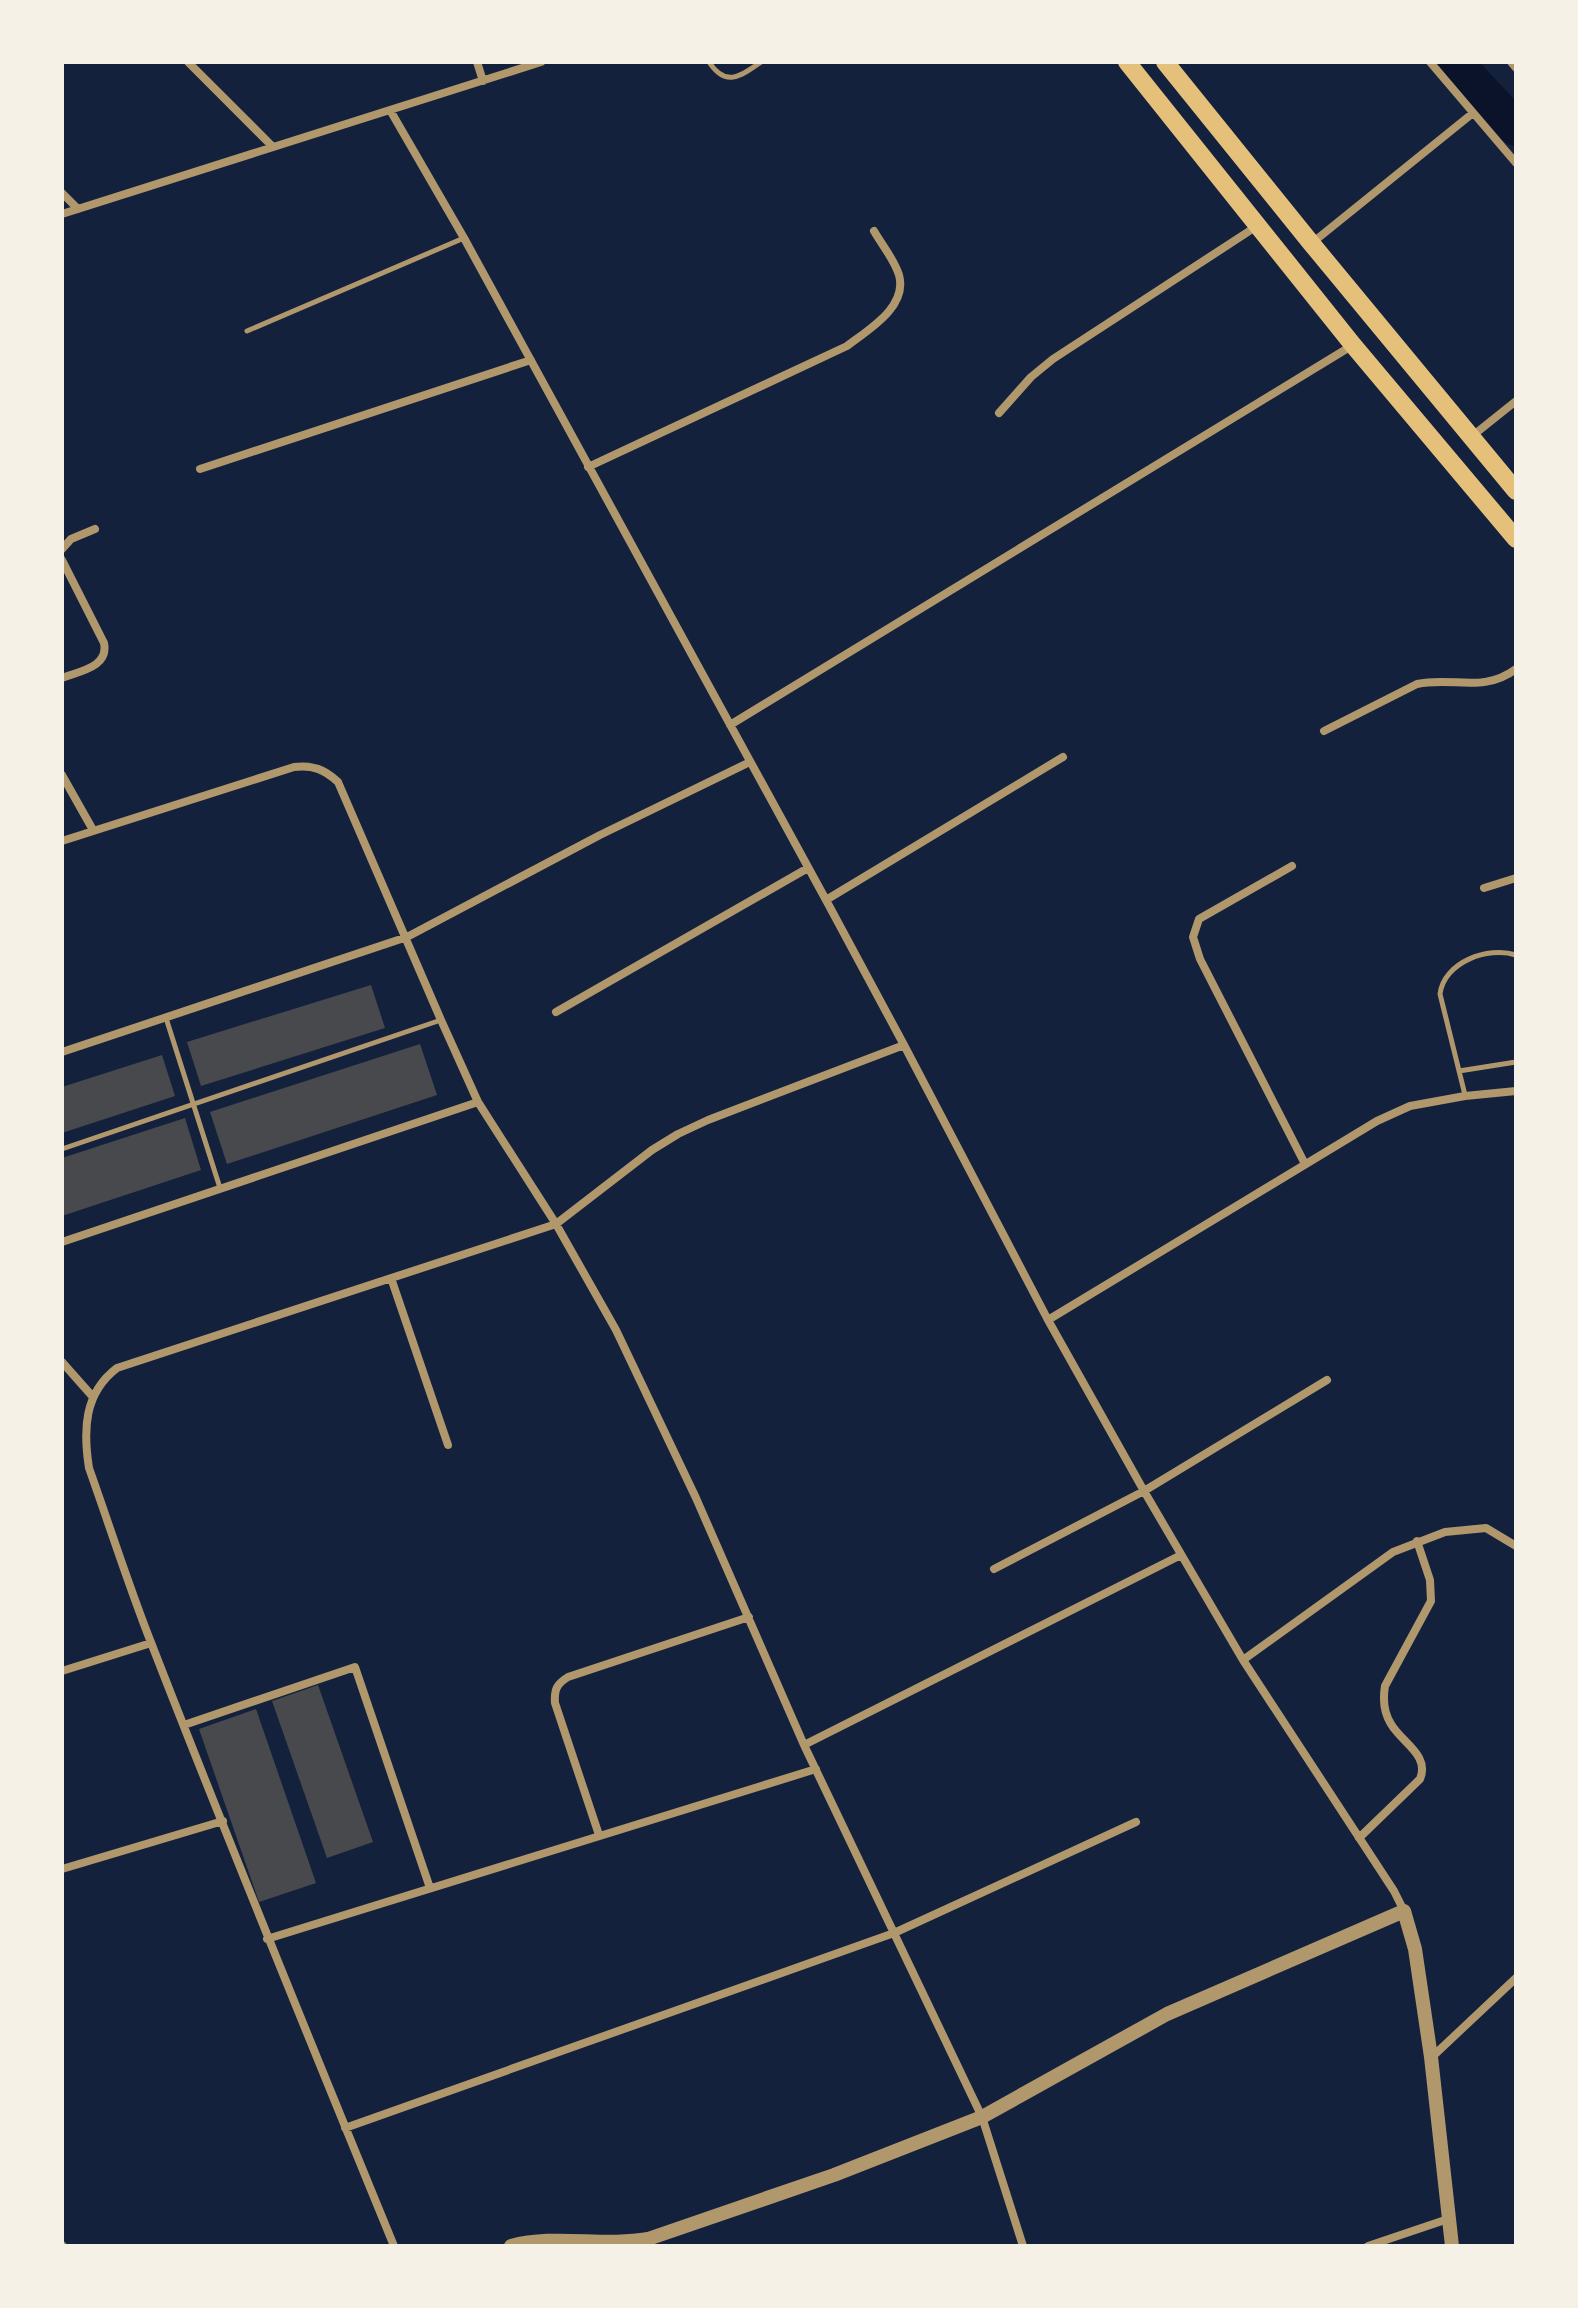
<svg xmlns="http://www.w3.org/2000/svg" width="1578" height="2308" viewBox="0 0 1578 2308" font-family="Jost,sans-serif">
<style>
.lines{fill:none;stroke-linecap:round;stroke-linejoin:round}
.river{stroke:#0b132b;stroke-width:36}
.building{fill:#48494c}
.service{stroke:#b1986c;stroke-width:5}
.minor{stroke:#b1986c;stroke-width:8}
.tertiary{stroke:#b1986c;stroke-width:14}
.trunk{stroke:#e5c07b;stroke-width:18}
</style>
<rect width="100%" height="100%" fill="#14213d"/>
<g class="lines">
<path class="river" d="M1455,62L1516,128"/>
</g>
<path class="building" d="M371,985L385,1028L201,1086L187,1042Z
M420,1044L437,1095L227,1164L210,1112Z
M162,1055L175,1096L62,1133V1087Z
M185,1118L201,1170L62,1216V1158Z
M318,1685L373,1842L327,1858L272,1701Z
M256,1709L316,1883L259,1902L199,1729Z"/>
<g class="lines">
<path class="service" d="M709,62C726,88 741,76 761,62
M247,331L464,238
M166,1018L220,1188
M1459,1071L1516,1062
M1465,1095L1440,994C1444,962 1488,946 1516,955
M62,1149L441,1020
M62,2243L65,2246"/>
<path class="minor" d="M188,62L273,147
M477,62L483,81
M1430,62L1516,163
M1511,62L1516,68
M390,110L464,238L826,900L904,1045L1048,1320L1144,1491L1243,1660L1394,1891L1404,1911
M62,193L78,209
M62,214L541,62
M1312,243L1473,113
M999,413L1031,377L1053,359L1257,226
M1471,437L1516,401
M588,467L847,346C868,330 908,307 899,275C894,259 882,245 874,231
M200,469L531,360
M62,549L71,539L95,529
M62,560L104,643C109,667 80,671 62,678
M730,725L1353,345
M1324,731L1417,684C1453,676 1482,694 1516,669
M62,775L93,830
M62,841L294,767C313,765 324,769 338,782L441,1020L478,1102L556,1224L616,1330L696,1498L804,1745L982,2117L1023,2246
M1292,866L1199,919L1193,937L1200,959L1305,1164
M1484,888L1516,878
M826,900L1063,757
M556,1012L808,868
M62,1052L407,937L600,835L750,762
M62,1242L478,1102
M391,1278L448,1445
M1048,1320L1377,1121L1410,1106L1465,1096L1516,1091
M62,1362L93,1397
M994,1569L1144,1491L1327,1380
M1243,1660L1393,1552L1445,1532L1486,1528L1516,1546
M62,1671L151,1643
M184,1725L355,1667L430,1888
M804,1745L1181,1555
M599,1835L555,1703C554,1689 557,1684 568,1677L749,1617
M1359,1838L1420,1779C1430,1755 1402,1743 1391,1724C1384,1713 1383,1698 1385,1686L1431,1601L1430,1580L1417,1541
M62,1869L223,1821
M267,1939L816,1769
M1432,2057L1516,1978
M345,2128L894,1933L1136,1822
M394,2246C312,2046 230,1846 152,1645C129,1587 110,1527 89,1468C83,1430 84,1393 117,1368L556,1224L652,1150L678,1134L708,1120L904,1045
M1368,2246L1448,2219"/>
<path class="tertiary" d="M511,2246C555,2234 603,2247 648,2239L834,2175L982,2117L1167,2014L1404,1911L1415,1949L1431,2057L1452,2246"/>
<path class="trunk" d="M1127,62L1353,345L1516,539
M1165,62L1311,243L1516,491"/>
</g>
<rect width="1578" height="2308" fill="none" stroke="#f6f1e7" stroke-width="128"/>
</svg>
